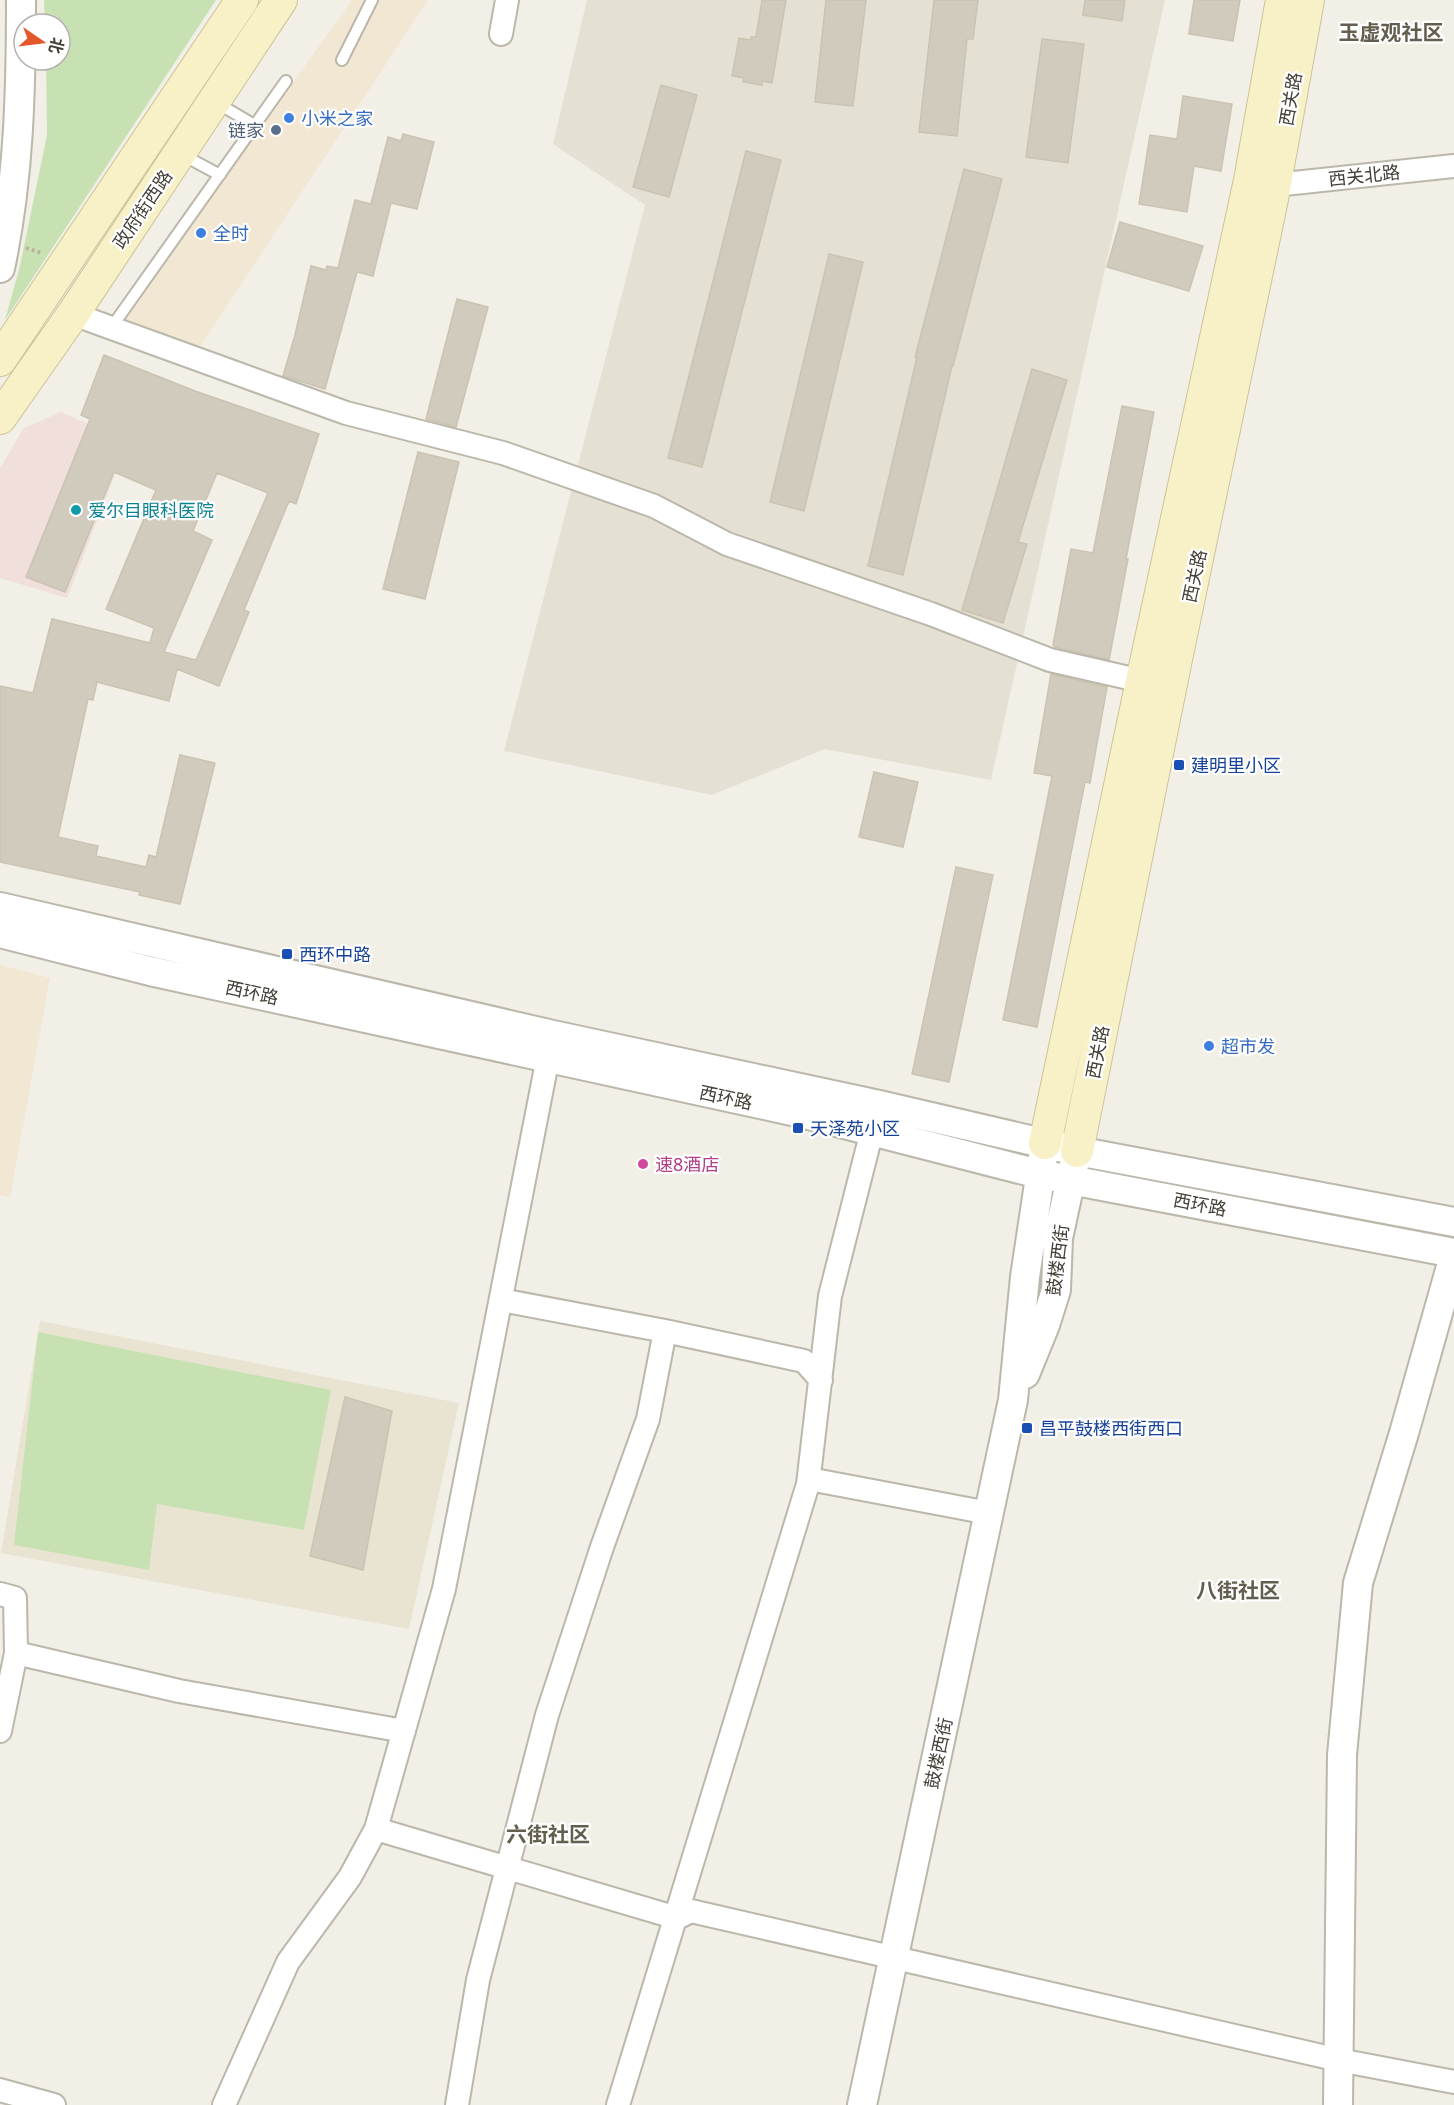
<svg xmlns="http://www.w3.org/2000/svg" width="1454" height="2105" viewBox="0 0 1454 2105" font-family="'Noto Sans','Noto Sans SC',sans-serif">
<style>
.residential{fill:#e4e1d4}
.commercial{fill:#f1e7d3}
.education{fill:#e9e4d1}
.medical{fill:#f0dfda}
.green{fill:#c8e1b3}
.building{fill:#d1cbbd;stroke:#cbc3b1;stroke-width:1.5;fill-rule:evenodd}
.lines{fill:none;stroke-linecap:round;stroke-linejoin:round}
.service-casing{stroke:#bbb7aa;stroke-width:14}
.minor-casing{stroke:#bbb7aa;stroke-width:26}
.tertiary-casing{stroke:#bbb7aa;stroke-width:32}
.secondary-casing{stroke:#ccc39a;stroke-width:34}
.path{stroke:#bbb39c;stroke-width:4;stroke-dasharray:3 3;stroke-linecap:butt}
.service{stroke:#fff;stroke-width:10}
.minor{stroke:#fff;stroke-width:22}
.tertiary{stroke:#fff;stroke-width:28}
.secondary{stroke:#f8f1c8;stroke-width:32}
.shop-dot{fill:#3f7fe0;stroke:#fff;stroke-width:2}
.service-dot{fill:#5c6f8a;stroke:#fff;stroke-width:2}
.culture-dot{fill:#0f9aa8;stroke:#fff;stroke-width:2}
.transit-dot{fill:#1a4fb4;stroke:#fff;stroke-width:2}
.hotel-dot{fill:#d1479c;stroke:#fff;stroke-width:2}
.labels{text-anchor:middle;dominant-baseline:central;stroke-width:4.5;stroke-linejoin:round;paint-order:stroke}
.street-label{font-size:18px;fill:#433f36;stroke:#fff}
.shop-label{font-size:18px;fill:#366cbe;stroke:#fff;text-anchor:start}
.service-label{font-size:18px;fill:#4e5e75;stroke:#fff;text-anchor:end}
.culture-label{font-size:18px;fill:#0d838f;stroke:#fff;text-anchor:start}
.transit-label{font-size:18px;fill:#164399;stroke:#fff;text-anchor:start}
.hotel-label{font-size:18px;fill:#b23c85;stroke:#fff;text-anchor:start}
.quarter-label{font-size:21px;font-weight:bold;fill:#645e4e;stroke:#fff}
</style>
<rect width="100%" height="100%" fill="#f1efe6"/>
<path class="residential" d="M587,0H1165L991,780L825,749L712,795L504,751L645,205L553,144Z"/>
<path class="commercial" d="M352,0H428L194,356L121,323Z
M0,965L50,978L10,1197L0,1195Z"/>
<path class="education" d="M40,1321L459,1403L409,1629L1,1553Z"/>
<path class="medical" d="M61,412L128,441L67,598L0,578V468L24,428Z"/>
<path class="green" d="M44,0H216L5,320L20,266L47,135L46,60H60V24H45Z
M38,1332L331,1390L304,1530L157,1504L149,1570L14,1545Z"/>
<path class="building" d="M762,0H786L772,83L762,81V85L743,82L744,78L732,76L739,38L751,40V37H756Z
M826,0H866L853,106L815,102Z
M934,0H978L973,39H967L957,136L919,132Z
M1085,0H1125L1122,21L1083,15Z
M1194,0H1240L1233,41L1189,34Z
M1042,39L1084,44L1068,163L1026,157Z
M661,85L697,95L669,197L633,187Z
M1183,96L1232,104L1221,171L1194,166L1187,212L1139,204L1150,135L1177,139Z
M403,134L434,142L417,209L391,203L373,276L357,272L325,389L283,376L295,335L311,266L326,270L327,266L338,268L355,200L371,204L388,137L401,141Z
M746,151L781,160L702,467L668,458Z
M964,169L1002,179L953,366H952L903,575L868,566L917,357H915Z
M1120,222L1203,246L1189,291L1107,267Z
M829,254L863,262L804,511L770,502Z
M457,299L488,307L456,427L426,419Z
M104,355L195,391L319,434L296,504L289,501L244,610L249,612L219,686L177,669L169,701L97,682L93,700L88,699L58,837L98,846L96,856L146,867L149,855L156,857L180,755L215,763L180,904L139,895L140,892L0,862V686L33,693L52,619L150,643L154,628L106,609L156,490L114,472L65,592L26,577L90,419L81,415ZM217,473L268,493L196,660L164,652L212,540L193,531Z
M1032,369L1067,380L1018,542L1027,544L1003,623L962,610Z
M1122,406L1154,412L1126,559H1128L1109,660L1055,647L1053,645L1071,549L1093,553Z
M418,452L459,462L425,599L383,589Z
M1051,674L1107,687L1090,783L1085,782L1037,1027L1003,1020L1052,776L1034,773Z
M874,772L918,782L903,847L859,837Z
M956,867L993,875L949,1082L912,1074Z
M345,1397L392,1411L363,1570L310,1556Z"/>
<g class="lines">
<defs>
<path id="service" d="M342,60L372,0
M217,103L256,126
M181,154L220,175
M111,328L286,81"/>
<path id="minor" d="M501,34L507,0
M1275,185L1454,166
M73,314L346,413L503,453L654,506L727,544L931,614L1050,660L1142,681
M501,1300L665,1331L804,1361L821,1380
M809,1479L989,1513
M0,1594L15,1598L16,1653L0,1731
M16,1653L179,1691L404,1731
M376,1829L677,1918L691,1911L1339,2060L1454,2082
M0,2090L54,2105
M224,2105L288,1962L350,1877L376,1829L444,1589L551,1042
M457,2105L478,1980L547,1715L602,1547L648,1419L665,1331
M618,2105L808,1484L830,1296L876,1115"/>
<path id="tertiary" d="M0,268C19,180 21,90 21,0
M0,907L553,1035L879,1105L1077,1151L1454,1222
M0,933L150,971L801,1113L1039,1174L1454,1253
M1025,1374L1045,1325L1056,1290L1058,1238L1075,1160
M862,2105L1013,1400L1025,1277L1043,1157
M1338,2105L1342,1755L1358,1583L1404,1433L1454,1256"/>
<path id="secondary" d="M0,360L242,0
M0,418L73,314L281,0
M1045,1143L1142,681L1250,180L1282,0
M1077,1151L1176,659L1272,199L1308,0"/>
</defs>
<use href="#service" class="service-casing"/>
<use href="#minor" class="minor-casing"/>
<use href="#tertiary" class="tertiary-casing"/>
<use href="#secondary" class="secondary-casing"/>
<path class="path" d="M26,248L42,253"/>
<use href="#service" class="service"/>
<use href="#minor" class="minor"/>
<use href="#tertiary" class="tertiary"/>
<use href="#secondary" class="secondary"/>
</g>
<g class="shop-dot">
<circle cx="289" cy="118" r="6"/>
<circle cx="201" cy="233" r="6"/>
<circle cx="1209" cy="1046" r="6"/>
</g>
<circle class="service-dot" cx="276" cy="130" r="6"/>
<circle class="culture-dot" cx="76" cy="510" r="6"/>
<g class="transit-dot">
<rect x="1173" y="759" width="12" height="12" rx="3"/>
<rect x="281" y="948" width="12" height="12" rx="3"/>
<rect x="792" y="1122" width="12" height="12" rx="3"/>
<rect x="1021" y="1422" width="12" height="12" rx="3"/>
</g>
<circle class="hotel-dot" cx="643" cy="1164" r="6"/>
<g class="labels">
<g class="street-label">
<text transform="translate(1290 99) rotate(-80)">西关路</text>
<text transform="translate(1364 175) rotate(-6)">西关北路</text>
<text transform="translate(142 209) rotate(-56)">政府街西路</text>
<text transform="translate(1194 576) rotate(-78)">西关路</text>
<text transform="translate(252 992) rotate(12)">西环路</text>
<text transform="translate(1097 1052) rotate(-79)">西关路</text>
<text transform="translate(726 1097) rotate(12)">西环路</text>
<text transform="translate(1200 1204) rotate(11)">西环路</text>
<text transform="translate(1057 1260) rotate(-83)">鼓楼西街</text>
<text transform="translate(938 1753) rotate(-78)">鼓楼西街</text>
</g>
<g class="shop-label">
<text x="301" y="118">小米之家</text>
<text x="213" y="233">全时</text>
<text x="1221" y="1046">超市发</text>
</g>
<g class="service-label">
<text x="264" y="130">链家</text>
</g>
<g class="culture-label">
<text x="88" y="510">爱尔目眼科医院</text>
</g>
<g class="transit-label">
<text x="1191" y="765">建明里小区</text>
<text x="299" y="954">西环中路</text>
<text x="810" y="1128">天泽苑小区</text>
<text x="1039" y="1428">昌平鼓楼西街西口</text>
</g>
<g class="hotel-label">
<text x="655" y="1164">速8酒店</text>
</g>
<g class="quarter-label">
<text x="1391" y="32">玉虚观社区</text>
<text x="1238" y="1590">八街社区</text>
<text x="548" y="1834">六街社区</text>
</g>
</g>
<g transform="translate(42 42) rotate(104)"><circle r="28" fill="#ffffff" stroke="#b4b2af" stroke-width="1.5"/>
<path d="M0-4.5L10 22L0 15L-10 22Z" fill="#e3572b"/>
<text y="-9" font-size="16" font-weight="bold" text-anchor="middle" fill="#433f36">北</text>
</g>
</svg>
